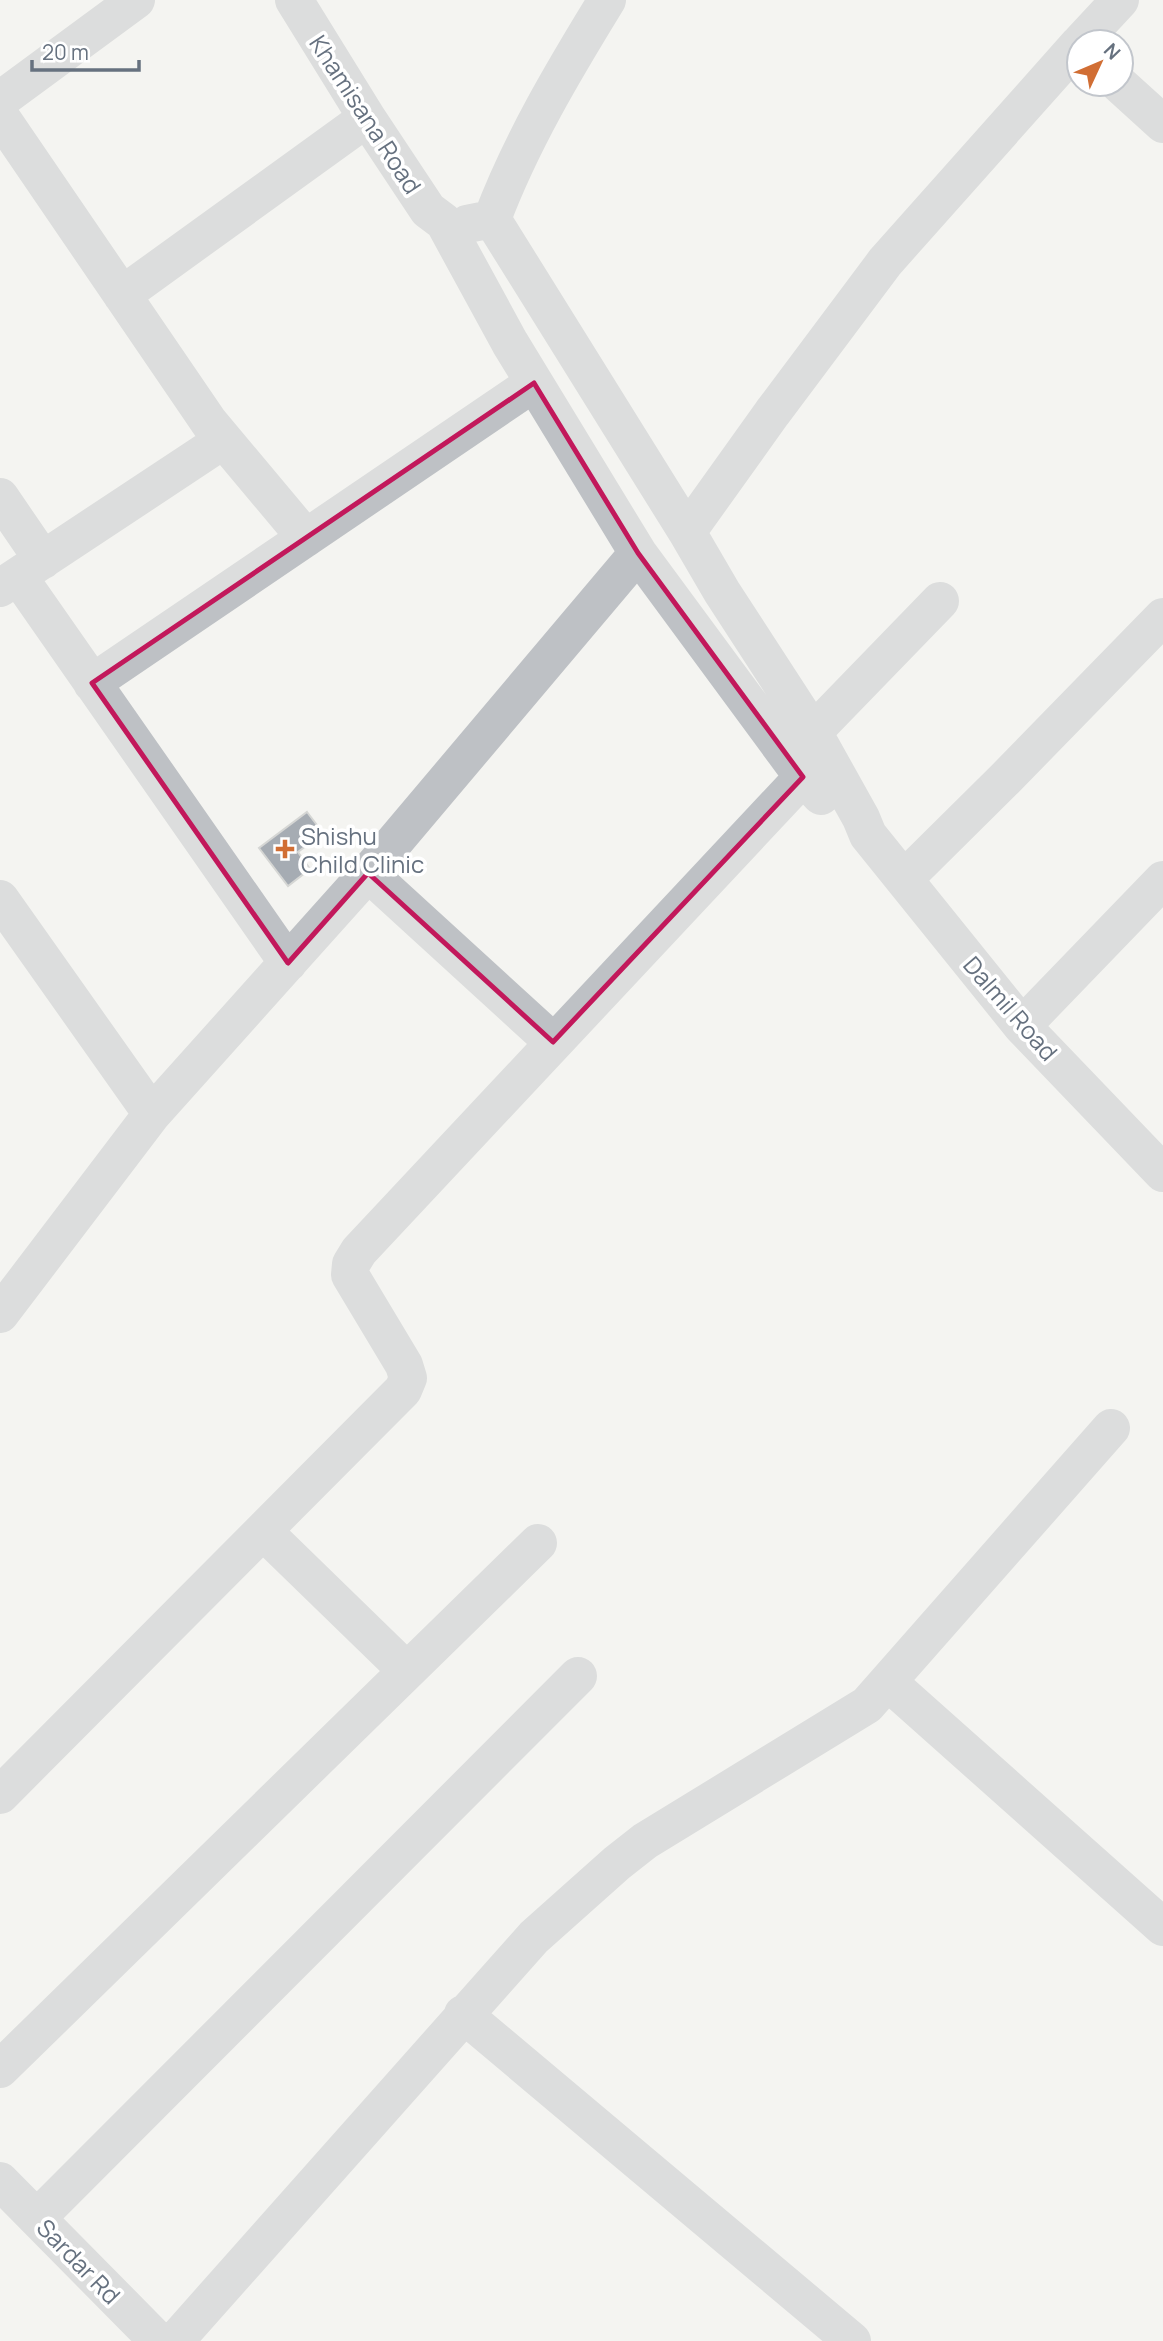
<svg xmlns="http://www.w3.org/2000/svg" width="1163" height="2341" viewBox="0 0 1163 2341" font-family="Manrope,sans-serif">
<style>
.building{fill:#a6acb3;stroke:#d5d6d4;stroke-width:2}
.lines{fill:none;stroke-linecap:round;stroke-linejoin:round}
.minor{stroke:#bec1c5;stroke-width:38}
.marked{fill:none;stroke:#c2185b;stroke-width:5;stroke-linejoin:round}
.poi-dot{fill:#d16e34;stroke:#fff;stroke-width:2.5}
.labels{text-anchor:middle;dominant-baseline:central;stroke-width:7;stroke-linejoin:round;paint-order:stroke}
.street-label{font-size:24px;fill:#66717f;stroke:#fff}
.poi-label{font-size:24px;fill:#66717f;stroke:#fff;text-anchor:start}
</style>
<rect width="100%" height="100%" fill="#f4f4f1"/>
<path class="building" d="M307,812L323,833L298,852L310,869L288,886L259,848Z"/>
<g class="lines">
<path class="minor" d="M294,0L367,118L428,210L444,222L510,343L638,553L803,777L821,796
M1081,42L1120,0
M1119,84L1163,124
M0,100L136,0
M0,116L217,434L216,443L210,449L0,588
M492,219L687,532L722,592L813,732L861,818L868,835L1022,1026L1163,1173
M467,224L492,219C521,142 564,70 607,0
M122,295L367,118
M208,421L306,538
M0,497L43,560
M687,532L772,413L885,262L1079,44
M18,576L288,963
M92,683L534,383
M813,732L940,601
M368,873L553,1042
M904,879L1005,779L1163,617
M0,899L152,1114
M1022,1026L1163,880
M0,1314L152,1114L368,873L638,553
M263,1531L407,1671
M888,1682L1163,1927
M0,1795L403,1390L408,1378L404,1365L350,1275L351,1264L359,1251L803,777
M463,2014L852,2341
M0,2069L538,1543
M0,2181L158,2341
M37,2218L578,1676
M175,2341L534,1937L617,1863L645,1841L867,1705L1111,1428"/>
</g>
<path d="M0 0H1163V2341H0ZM534,383L638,553L803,777L553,1042L368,873L288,963L92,683Z" fill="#f4f4f1" fill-opacity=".55" fill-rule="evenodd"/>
<path class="marked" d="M534,383L638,553L803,777L553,1042L368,873L288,963L92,683Z"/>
<path class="poi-dot" d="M281.5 838.5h7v7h7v7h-7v7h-7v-7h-7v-7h7z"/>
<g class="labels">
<g class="street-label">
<text transform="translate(366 114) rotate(57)">Khamisana Road</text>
<text transform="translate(1011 1008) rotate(49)">Dalmil Road</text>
<text transform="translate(79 2261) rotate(46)">Sardar Rd</text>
</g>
<g class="poi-label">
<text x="301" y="835">Shishu<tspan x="301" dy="28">Child Clinic</tspan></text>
</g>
</g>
<g transform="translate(1100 63) rotate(46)"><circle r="33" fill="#ffffff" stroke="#c2c6cc" stroke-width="2"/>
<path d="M0-5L12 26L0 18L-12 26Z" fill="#d16e34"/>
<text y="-10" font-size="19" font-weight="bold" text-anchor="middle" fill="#66717f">N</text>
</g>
<path d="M32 60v10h107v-10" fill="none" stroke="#66717f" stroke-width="3.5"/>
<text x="42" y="60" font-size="21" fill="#66717f" stroke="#ffffff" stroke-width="5" paint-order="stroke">20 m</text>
</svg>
